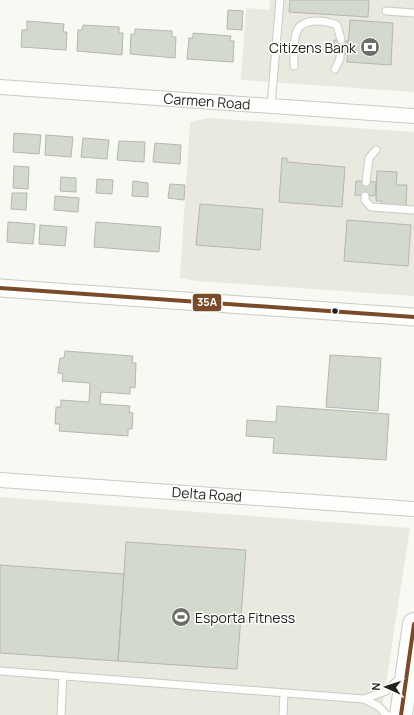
<svg xmlns="http://www.w3.org/2000/svg" width="414" height="715" viewBox="0 0 414 715" font-family="Manrope,sans-serif">
<style>
.built{fill:#e9e9e0}
.building{fill:#d3dacd;stroke:#b5b6b3}
.lines{fill:none;stroke-linecap:round;stroke-linejoin:round}
.service-casing{stroke:#cacac6;stroke-width:9}
.minor-casing{stroke:#cacac6;stroke-width:16}
.tertiary-casing{stroke:#cacac6;stroke-width:19}
.primary-casing{stroke:#cacac6;stroke-width:24}
.service{stroke:#fefefd;stroke-width:7}
.minor{stroke:#fefefd;stroke-width:14}
.tertiary{stroke:#fefefd;stroke-width:17}
.primary{stroke:#fefefd;stroke-width:22}
.bus-1-casing{stroke:#fffffe;stroke-width:7}
.bus-1{stroke:#7a4b2a;stroke-width:4}
.bus-dot{fill:#222220;stroke:#fffffe;stroke-width:1.5}
.labels{text-anchor:middle;dominant-baseline:central;stroke-width:3;stroke-linejoin:round;paint-order:stroke}
.poi-label{font-size:14px;fill:#222220;stroke:#fffffe;text-anchor:end}
.street-label{font-size:14px;fill:#222220;stroke:#fffffe}
.line-badge{stroke:#fffffe;stroke-width:1.5}
.badge-label{font-size:11px;text-anchor:middle;font-weight:bold;fill:#fff}
</style>
<rect width="100%" height="100%" fill="#f9f9f4"/>
<path class="built" d="M270,0H414V92L241,80L246,8L269,10Z
M209,118L414,132V296L197,281L180,278L190,122Z
M0,497L410,528L381,715H0Z"/>
<path class="building" d="M290,0H369L368,17L289,12Z
M228,10L243,11L242,30L227,29Z
M350,20L393,23L391,65L347,62Z
M27,21L64,24L63,32H67L66,50L21,47L22,30H27Z
M83,25L119,27V33H123L122,55L77,51L78,30H82Z
M135,29L172,31V37H176L175,58L130,54L131,34H135Z
M193,33L231,36L230,41H234L233,62L187,59L189,38H193Z
M334,40L348,41L347,54L334,53Z
M14,133L41,135L39,154L13,152Z
M46,135L73,137L71,157L45,155Z
M83,138L109,140L107,159L81,157Z
M119,141L145,142L144,162L117,160Z
M155,143L181,145L180,164L153,162Z
M282,158H287V162L345,167L342,207L279,202Z
M14,166L29,167L28,189L13,188Z
M377,171L397,172L396,185H407L406,206L381,204L382,201H376Z
M61,177L76,178V192L60,191Z
M97,179L113,180L112,194L96,193Z
M133,181L148,183V197L132,196Z
M356,181L376,182L375,196L355,195Z
M170,184L185,185L184,200L168,198Z
M12,193H27L26,210L11,209Z
M55,196L79,198L78,212L54,210Z
M200,204L263,209L260,250L196,245Z
M347,220L411,225L408,266L344,261Z
M8,222L35,224L33,244L7,242Z
M96,222L161,227L159,252L94,247Z
M40,225L67,227L65,246L39,244Z
M65,351L133,356L132,363H136L135,388L130,387V394L101,392L100,404L130,406L129,412L133,413L132,429H128V436L59,431L60,424H55L56,407H61V400L89,402L90,383L62,381L63,374L58,373L60,358H64Z
M330,355L381,358L378,411L326,407Z
M277,406L389,414L386,460L273,453L274,438L246,436L247,420L276,422Z
M126,542L246,550L237,669L118,661Z
M0,565L124,574L118,661L0,653Z"/>
<g class="lines">
<defs>
<path id="service" d="M386,11L414,13
M294,66C294,56 293,44 296,34C300,17 324,20 337,25L341,40
M335,69L340,59V54
M271,106L280,0
M366,182L369,158L376,150
M365,196V200L371,207L414,210
M0,671L364,699L386,691L400,678
M364,699L378,706L387,715
M61,715L63,676
M283,715L284,693"/>
<path id="minor" d="M0,87L414,116
M0,480L414,509"/>
<path id="tertiary" d="M0,288L414,317"/>
<path id="primary" d="M401,715L414,624"/>
</defs>
<use href="#service" class="service-casing"/>
<use href="#minor" class="minor-casing"/>
<use href="#tertiary" class="tertiary-casing"/>
<use href="#primary" class="primary-casing"/>
<use href="#service" class="service"/>
<use href="#minor" class="minor"/>
<use href="#tertiary" class="tertiary"/>
<use href="#primary" class="primary"/>
<defs>
<path id="bus-1" d="M0,288L414,317
M401,715L414,624"/>
</defs>
<use href="#bus-1" class="bus-1-casing"/>
<use href="#bus-1" class="bus-1"/>
</g>
<defs>
<symbol id="bank-disc" viewBox="-11 -11 22 22"><circle r="9.5" fill="#6d6d6a" stroke="#fffffe"/><path d="M-6-4H6V4H-6ZM0-2.3a2.3 2.3 0 1 0 0 4.6a2.3 2.3 0 1 0 0-4.6Z" fill="#fff"/></symbol>
<symbol id="stadium-disc" viewBox="-11 -11 22 22"><circle r="9.5" fill="#6d6d6a" stroke="#fffffe"/><path d="M0-5a6.5 5 0 1 0 0 10a6.5 5 0 1 0 0-10ZM-3.5-1.8h7v3.6h-7Z" fill="#fff"/></symbol>
</defs>
<g fill-rule="evenodd">
<use href="#bank-disc" x="359" y="36" width="22" height="22"/>
<use href="#stadium-disc" x="170" y="606" width="22" height="22"/>
</g>
<circle class="bus-dot" cx="335" cy="311" r="3.5"/>
<g class="labels">
<g class="poi-label">
<text x="356" y="47">Citizens Bank</text>
<text x="195" y="617" text-anchor="start">Esporta Fitness</text>
</g>
<g class="street-label">
<text transform="translate(207 101) rotate(4)">Carmen Road</text>
<text transform="translate(207 494) rotate(4)">Delta Road</text>
</g>
</g>
<rect class="line-badge" x="192" y="293" width="30" height="19" rx="4" fill="#7a4b2a"/>
<g class="badge-label">
<text x="207" y="306">35A</text>
</g>
<g transform="translate(386 687) rotate(273)" stroke="#fffffe" stroke-width="3" paint-order="stroke">
<path d="M0-3L7 15L0 10L-7 15Z" fill="#222220"/>
<text y="-6" font-size="11" font-weight="bold" text-anchor="middle" fill="#222220">N</text>
</g>
</svg>
